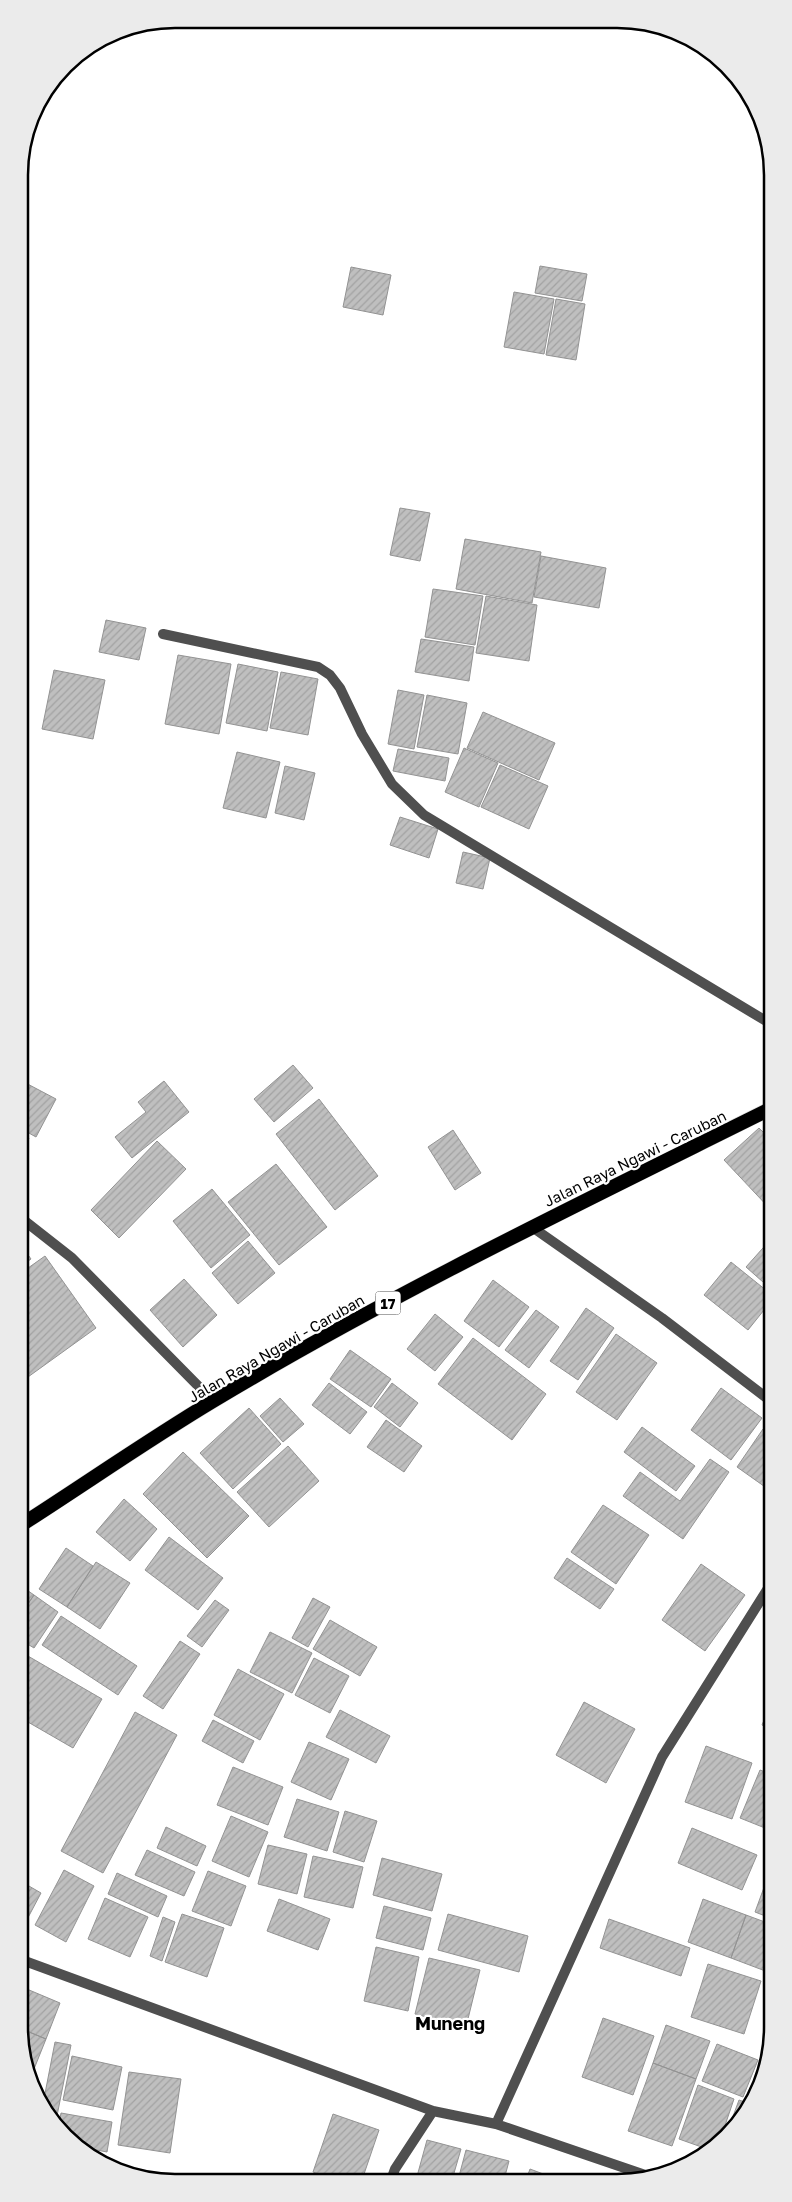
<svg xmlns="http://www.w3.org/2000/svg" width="792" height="2202" viewBox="0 0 792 2202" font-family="'Golos Text',sans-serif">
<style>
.building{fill:url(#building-hatch);stroke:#939393}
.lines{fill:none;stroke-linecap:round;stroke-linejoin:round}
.trunk-casing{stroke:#dbdbdb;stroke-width:15}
.minor{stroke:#4f4f4f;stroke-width:10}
.trunk{stroke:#000;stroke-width:14}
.labels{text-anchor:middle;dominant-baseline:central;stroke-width:4.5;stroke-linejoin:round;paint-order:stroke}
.shield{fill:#fff;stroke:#4c4c4c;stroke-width:1}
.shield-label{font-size:14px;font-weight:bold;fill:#000}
.street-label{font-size:15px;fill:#000;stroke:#fff}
.quarter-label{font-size:18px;font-weight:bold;fill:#000;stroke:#fff}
.rim{fill:none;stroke:#000;stroke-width:2.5}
</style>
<defs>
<pattern id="building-hatch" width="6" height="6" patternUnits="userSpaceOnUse" patternTransform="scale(1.25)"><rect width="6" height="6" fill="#bfbfbf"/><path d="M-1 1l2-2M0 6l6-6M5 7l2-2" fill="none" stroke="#a2a2a2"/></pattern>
</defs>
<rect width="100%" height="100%" fill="#fff"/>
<path class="building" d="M540,266L587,274L582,301L535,293Z
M351,267L391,275L383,315L343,307Z
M514,292L554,299L544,354L504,347Z
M556,299L585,304L576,360L546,355Z
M400,508L430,513L420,561L390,555Z
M465,539L541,552L532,603L456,589Z
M541,556L606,568L599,608L534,597Z
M433,589L483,596L475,645L425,637Z
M486,596L537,605L529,661L476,653Z
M106,620L146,628L139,660L99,652Z
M421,639L474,647L469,681L415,672Z
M178,655L231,664L219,734L165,724Z
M238,664L278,672L267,731L226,723Z
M54,670L105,680L93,739L42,729Z
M281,672L318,679L308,735L270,728Z
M398,690L424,695L414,749L388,744Z
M427,695L467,703L458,754L417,747Z
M483,712L555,743L539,780L467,748Z
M464,748L498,763L479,807L445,792Z
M398,749L449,758L445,781L393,771Z
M237,752L280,762L266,818L223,808Z
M500,765L548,786L529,829L481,807Z
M285,766L315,773L304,820L275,813Z
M400,817L438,829L429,858L390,845Z
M463,852L490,858L483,889L456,883Z
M293,1065L313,1088L274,1122L254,1099Z
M20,1080L56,1099L36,1137L20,1128Z
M164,1081L189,1112L132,1158L115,1137L146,1112L138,1102Z
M319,1099L378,1176L335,1210L276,1134Z
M759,1128L772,1141V1211L724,1160Z
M453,1130L481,1173L455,1190L428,1147Z
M20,1133L29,1138L21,1155Z
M157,1141L186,1169L119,1238L91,1210Z
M276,1164L327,1227L279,1265L228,1202Z
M212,1189L250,1235L211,1268L173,1221Z
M771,1239L772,1240V1290L746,1267Z
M248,1241L275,1273L238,1304L212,1273Z
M21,1245L31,1259L21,1266Z
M45,1256L96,1328L21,1382V1273Z
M731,1262L772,1295V1300L748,1330L704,1295Z
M184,1279L217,1315L183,1347L150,1310Z
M493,1280L529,1307L499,1347L464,1321Z
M586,1308L614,1328L578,1380L550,1361Z
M536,1310L559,1327L529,1368L505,1350Z
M435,1314L463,1337L435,1371L407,1349Z
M616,1334L657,1363L617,1420L576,1392Z
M473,1338L546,1394L512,1440L438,1384Z
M350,1350L391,1379L371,1407L330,1379Z
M329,1383L367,1412L350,1434L312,1405Z
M392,1383L418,1403L400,1427L374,1407Z
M721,1388L762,1418L731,1460L691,1430Z
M280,1398L304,1424L283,1442L260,1416Z
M249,1408L281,1444L233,1489L200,1453Z
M386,1420L422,1446L404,1472L367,1447Z
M642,1427L695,1466L676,1491L624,1452Z
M763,1429L772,1435V1484L768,1489L737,1467Z
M288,1446L319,1481L269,1527L237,1492Z
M183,1452L249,1516L207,1558L143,1494Z
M710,1459L729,1472L683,1539L623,1496L640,1472L680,1501Z
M124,1499L157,1529L130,1561L96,1532Z
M603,1505L649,1535L616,1584L571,1552Z
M169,1537L223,1578L198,1610L145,1570Z
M66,1548L93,1566L67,1607L39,1589Z
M567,1558L614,1589L600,1609L554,1578Z
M96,1562L130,1583L100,1629L67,1607Z
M701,1564L745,1595L705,1651L662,1620Z
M21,1586L34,1595L21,1614Z
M34,1595L58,1612L34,1648L21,1640V1614Z
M313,1598L330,1607L308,1647L292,1638Z
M215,1600L229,1610L202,1647L187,1636Z
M61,1616L137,1666L118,1695L42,1645Z
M330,1620L377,1647L360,1676L313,1649Z
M270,1632L312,1653L292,1693L250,1672Z
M180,1641L200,1654L163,1709L143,1696Z
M21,1652L102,1699L73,1748L21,1718Z
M314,1658L349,1676L330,1713L295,1695Z
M238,1669L284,1694L260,1740L214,1715Z
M772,1701V1730L762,1725Z
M584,1702L635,1729L606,1783L556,1755Z
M340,1710L390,1736L376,1763L326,1737Z
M135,1712L177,1735L103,1873L61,1851Z
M213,1720L254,1741L243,1763L202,1741Z
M309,1742L349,1759L331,1800L291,1782Z
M706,1746L752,1763L732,1819L685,1802Z
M233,1767L283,1787L268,1825L217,1805Z
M760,1770L773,1775V1822L770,1830L740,1818Z
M297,1799L339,1812L327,1851L284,1837Z
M345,1811L377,1821L364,1862L333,1852Z
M231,1816L268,1832L249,1877L212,1861Z
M166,1827L206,1846L197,1866L157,1848Z
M692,1828L757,1855L742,1890L678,1863Z
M268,1845L307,1854L297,1894L258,1884Z
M147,1850L195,1872L184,1896L135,1875Z
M313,1856L363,1867L353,1908L304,1897Z
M382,1858L442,1874L432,1911L373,1895Z
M64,1870L94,1886L66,1942L35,1925Z
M208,1871L246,1886L231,1926L192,1911Z
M117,1873L167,1896L158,1917L108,1894Z
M22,1882L41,1893L22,1929Z
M766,1882L773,1885V1919L755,1912Z
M105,1898L148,1917L130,1957L88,1939Z
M279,1899L330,1919L318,1950L267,1931Z
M703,1899L746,1915L731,1958L688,1942Z
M384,1906L431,1918L423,1950L376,1938Z
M182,1914L224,1928L207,1977L165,1962Z
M448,1914L528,1936L519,1972L438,1950Z
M746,1915L773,1925V1958L768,1972L731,1958Z
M163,1917L175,1922L162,1961L150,1956Z
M609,1919L690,1948L681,1976L600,1948Z
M376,1947L419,1957L408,2011L364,2001Z
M429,1958L480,1970L466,2027L415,2014Z
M708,1964L761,1981L744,2034L691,2017Z
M22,1987L60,2003L46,2039L22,2029Z
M603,2018L654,2036L633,2095L582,2077Z
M666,2025L710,2041L696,2079L653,2063Z
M22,2029L46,2039L30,2079L22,2058Z
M55,2042L71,2045L55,2126L42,2109Z
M717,2044L758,2060L743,2097L702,2081Z
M72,2056L122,2067L113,2110L63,2100Z
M653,2063L696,2079L672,2146L628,2131Z
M129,2072L181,2079L170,2153L118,2145Z
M698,2085L734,2099L719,2143L710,2150L679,2139Z
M739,2100L751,2104L735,2130L725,2138Z
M61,2113L112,2122L107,2152L76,2146L65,2138L58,2129Z
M333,2114L379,2130L362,2180H337L313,2172Z
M427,2140L461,2149L452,2180H416Z
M466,2150L509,2161L504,2180H458Z
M530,2169L554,2178L553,2180H526Z"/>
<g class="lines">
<defs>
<path id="trunk" d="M21,1525C85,1484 148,1440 213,1401C393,1293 583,1202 772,1108"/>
</defs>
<use href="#trunk" class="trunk-casing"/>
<path class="minor" d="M163,634L318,667L330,675L340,688L362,734L392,784L424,815L771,1024
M21,1218L72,1258L213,1401
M532,1227L662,1318L772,1402
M22,1960L433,2111L496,2124L654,2178
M496,2124L662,1757L772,1582
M391,2180L395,2169L433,2111"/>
<use href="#trunk" class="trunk"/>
</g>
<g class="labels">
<rect class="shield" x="375.5" y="1291.5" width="25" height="23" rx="4"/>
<g class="shield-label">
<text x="388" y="1303">17</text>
</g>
<g class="street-label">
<text transform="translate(635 1158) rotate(-26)">Jalan Raya Ngawi - Caruban</text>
<text transform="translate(276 1348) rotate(-30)">Jalan Raya Ngawi - Caruban</text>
</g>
<g class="quarter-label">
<text x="450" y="2023">Muneng</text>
</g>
</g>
<path d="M0 0H792V2202H0ZM175 28H617A147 147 0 0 1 764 175V2027A147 147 0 0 1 617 2174H175A147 147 0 0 1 28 2027V175A147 147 0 0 1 175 28Z" fill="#ebebeb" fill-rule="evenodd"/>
<path class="rim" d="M175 28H617A147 147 0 0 1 764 175V2027A147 147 0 0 1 617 2174H175A147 147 0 0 1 28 2027V175A147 147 0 0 1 175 28Z"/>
</svg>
